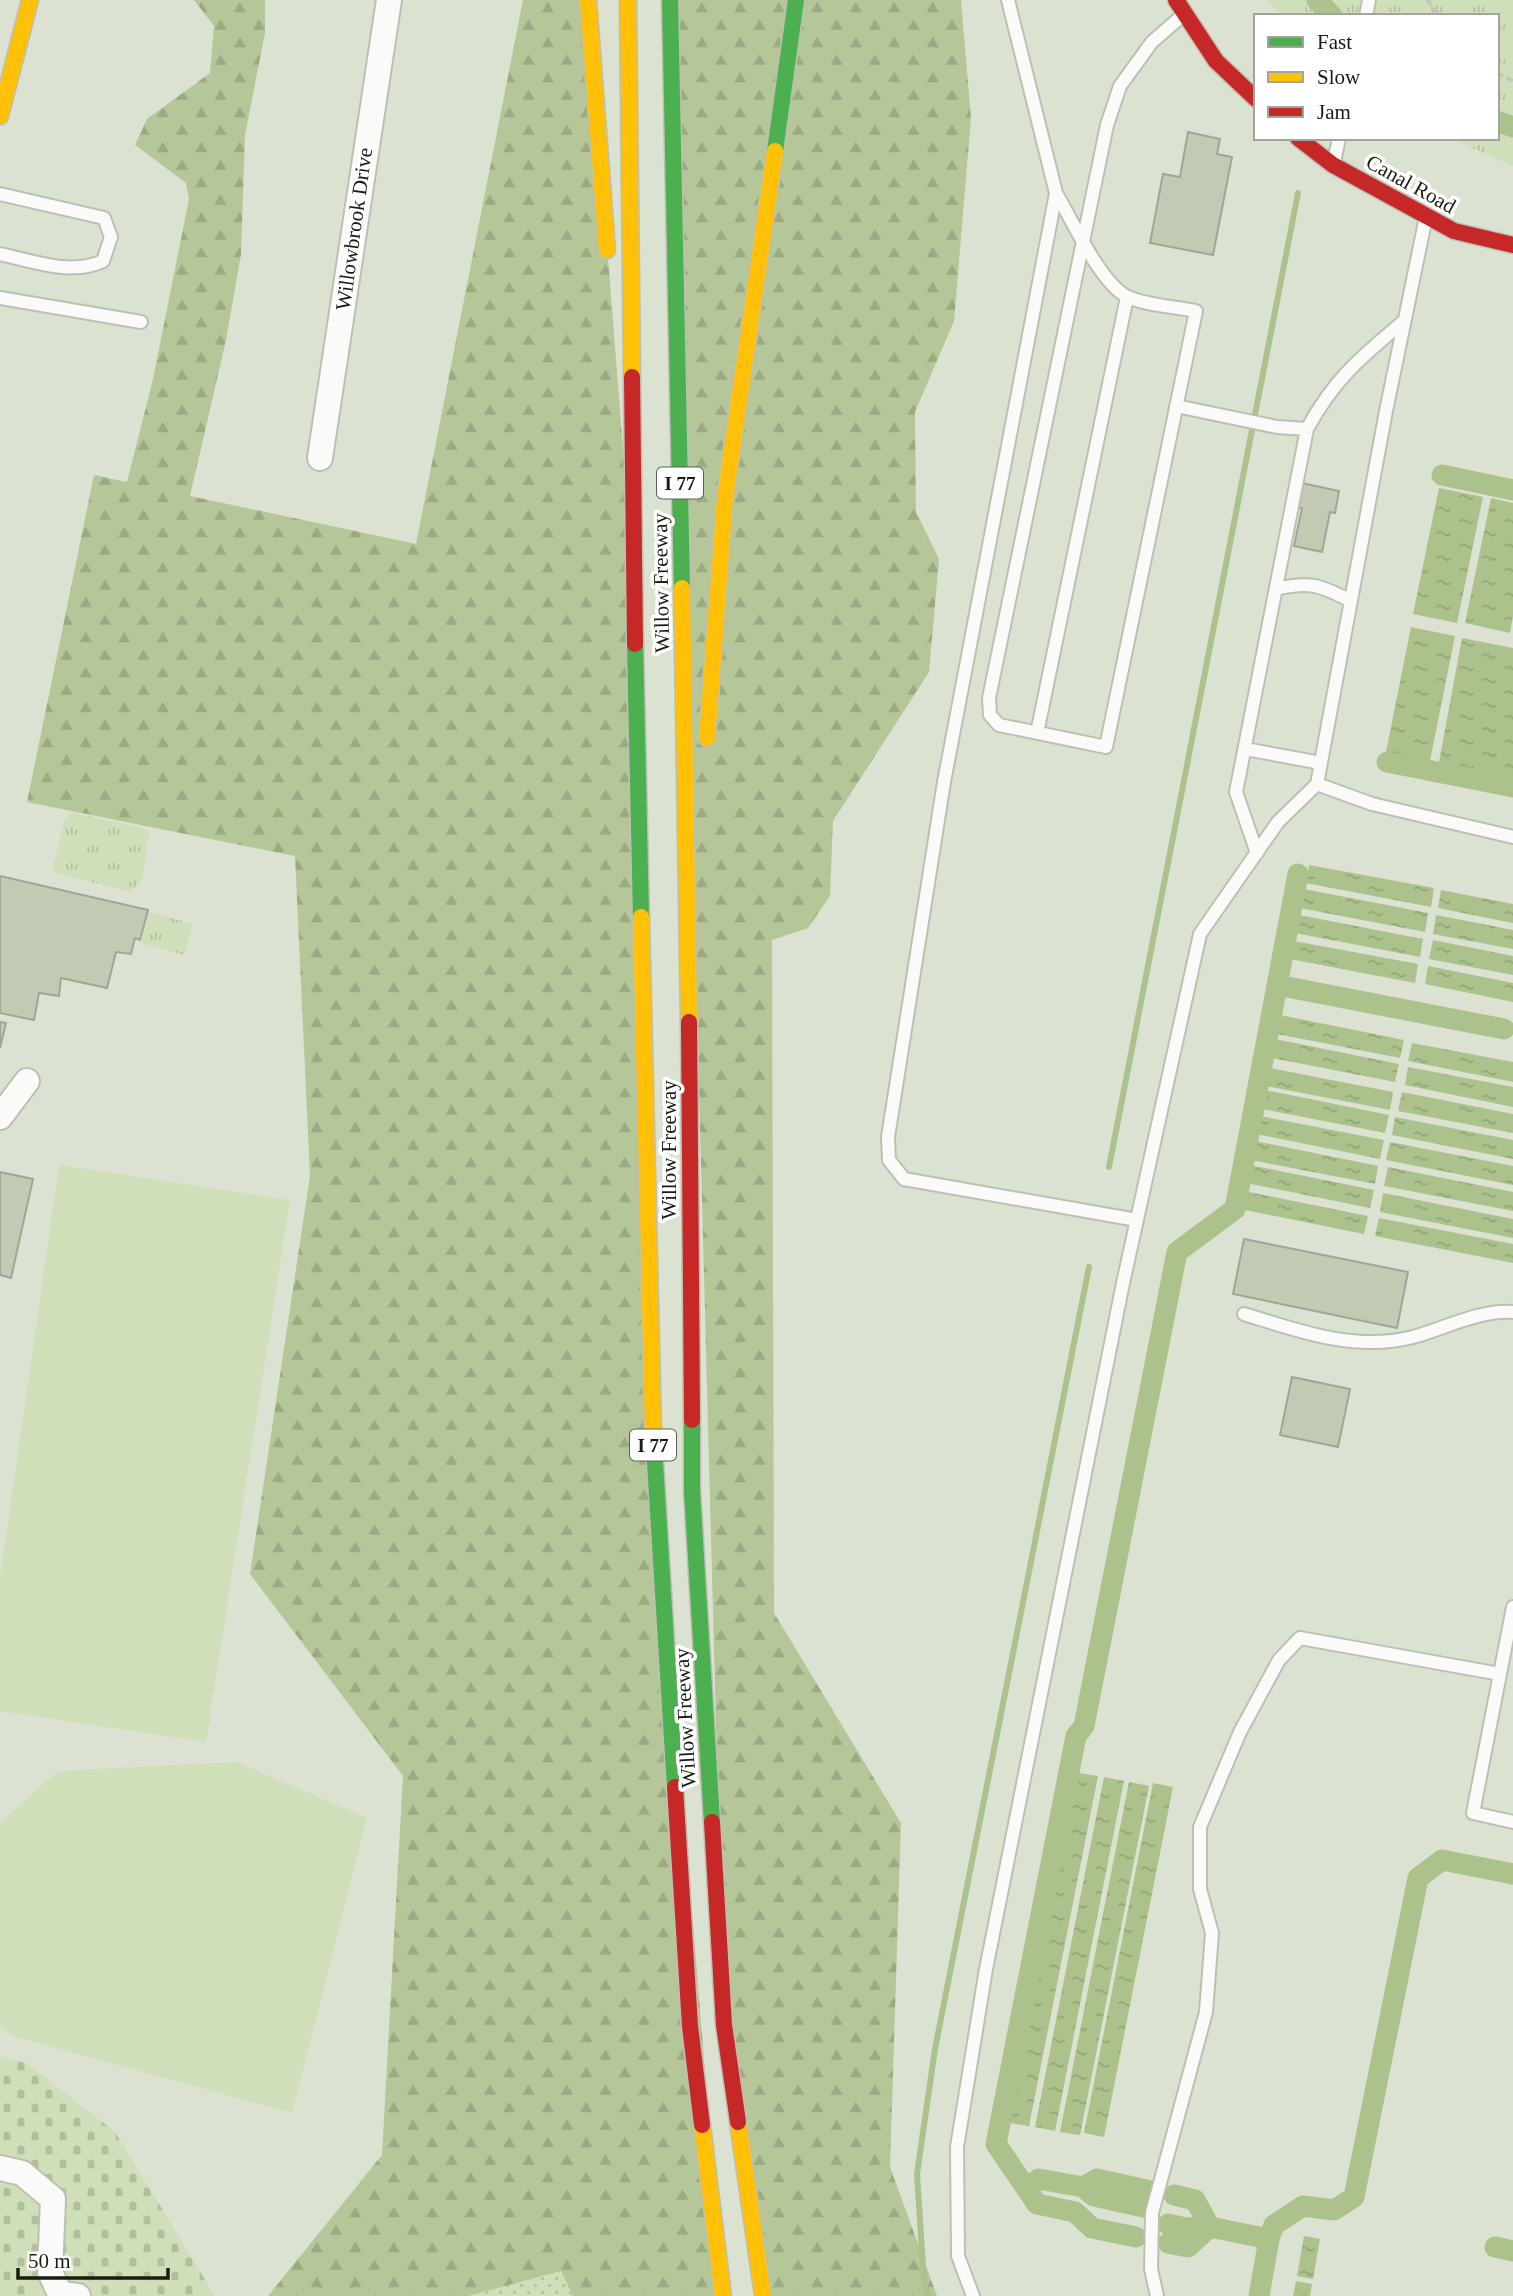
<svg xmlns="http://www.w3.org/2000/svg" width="1513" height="2296" viewBox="0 0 1513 2296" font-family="Georgia,serif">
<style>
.grass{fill:url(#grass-dots)}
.forest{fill:url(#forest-firs)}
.cemetery{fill:url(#cemetery-stones)}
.park{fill:url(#park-tufts)}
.garden{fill:#d0dfb9}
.water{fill:url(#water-ripples)}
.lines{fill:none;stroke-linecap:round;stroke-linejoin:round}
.stream{stroke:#acc18b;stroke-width:6}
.canal{stroke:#acc18b;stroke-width:21}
.building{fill:#c2cab4;stroke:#a0a598;stroke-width:2}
.lane-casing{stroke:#bcc0b4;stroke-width:16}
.street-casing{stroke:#bcc0b4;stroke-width:28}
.fast-casing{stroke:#bcc0b4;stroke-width:19}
.slow-casing{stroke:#bcc0b4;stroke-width:19}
.jam-casing{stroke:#bcc0b4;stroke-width:19}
.path{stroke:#c2c5bf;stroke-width:3.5;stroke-dasharray:7 3.5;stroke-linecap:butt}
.lane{stroke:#fafbf8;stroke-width:12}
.street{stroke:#fafbf8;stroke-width:24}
.fast{stroke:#4caf50;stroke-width:16}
.slow{stroke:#ffc107;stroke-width:16}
.jam{stroke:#c62828;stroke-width:16}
.labels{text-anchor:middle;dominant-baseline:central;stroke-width:7;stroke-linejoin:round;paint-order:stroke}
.shield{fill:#fff;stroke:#5d6058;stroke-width:2}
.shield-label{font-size:19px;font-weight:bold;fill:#181c11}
.street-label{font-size:21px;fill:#181c11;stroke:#fff}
</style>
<defs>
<pattern id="grass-dots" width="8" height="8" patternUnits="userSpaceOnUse" patternTransform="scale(1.75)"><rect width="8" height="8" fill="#d0dfb9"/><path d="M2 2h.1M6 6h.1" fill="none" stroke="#b2bf9e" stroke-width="1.8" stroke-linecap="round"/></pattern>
<pattern id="forest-firs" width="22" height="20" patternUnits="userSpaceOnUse" patternTransform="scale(1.75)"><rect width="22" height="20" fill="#b5c698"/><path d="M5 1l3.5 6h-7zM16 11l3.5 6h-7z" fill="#9baa82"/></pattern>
<pattern id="cemetery-stones" width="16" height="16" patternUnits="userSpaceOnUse" patternTransform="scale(1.75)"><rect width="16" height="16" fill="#d0dfb9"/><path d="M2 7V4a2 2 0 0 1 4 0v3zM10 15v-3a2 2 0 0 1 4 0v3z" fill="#b2bf9e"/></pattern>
<pattern id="park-tufts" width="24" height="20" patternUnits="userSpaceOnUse" patternTransform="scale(1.75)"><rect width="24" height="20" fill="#d0dfb9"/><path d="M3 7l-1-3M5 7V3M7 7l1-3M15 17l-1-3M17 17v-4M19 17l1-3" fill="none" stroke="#b2bf9e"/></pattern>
<pattern id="water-ripples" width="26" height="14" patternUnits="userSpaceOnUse" patternTransform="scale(1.75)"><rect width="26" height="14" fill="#acc18b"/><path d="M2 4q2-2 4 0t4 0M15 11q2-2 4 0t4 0" fill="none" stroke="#93a577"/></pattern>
</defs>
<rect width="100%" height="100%" fill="#dce2d2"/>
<path class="grass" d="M561,2271L573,2296H468Z"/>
<path class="forest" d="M194,0H265V33L245,135L241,254L226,340L190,496L416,544L523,0H588L634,591L651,1400L723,2296H573L561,2271L468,2296H268L382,2155L403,1776L250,1574L310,1176L295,856L27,802L94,475L127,482L153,379L189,199L186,183L135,145L147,119L210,73L214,26Z
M670,0H961L971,118L954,321L915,412L916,512L939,559L929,672L833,821L830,896L808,928L772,940L774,1613L901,1823L890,2167L937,2296H763L724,2025Z"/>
<path class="cemetery" d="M0,2056L27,2063L115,2132L215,2296H0Z"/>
<path class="park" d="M1266,0H1513V166L1450,138H1497V16H1282Z
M72,813L144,828L149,833L142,880L131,892L52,872L64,821Z
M149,912L193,924L184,955L141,943Z"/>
<path class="garden" d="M59,1165L290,1200L206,1742L0,1711V1577Z
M237,1762L367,1818L292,2113L12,2036L0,2026V1823L58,1771Z"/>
<path class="water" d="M1439,488L1483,497L1457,623L1413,614Z
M1491,498L1513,503V616L1510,633L1465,623Z
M1411,627L1455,636L1430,761L1386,752Z
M1462,638L1513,648V777L1439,762Z
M1309,865L1434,888L1431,907L1306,883Z
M1304,889L1428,913L1425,932L1300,908Z
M1441,890L1513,904V923L1438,908Z
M1299,915L1423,939L1420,957L1295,933Z
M1436,915L1513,930V949L1433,934Z
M1433,940L1513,956V975L1429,959Z
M1294,941L1418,964L1415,983L1290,959Z
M1428,966L1513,983V1002L1425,984Z
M1280,1015L1404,1040L1400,1058L1277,1034Z
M1275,1039L1399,1064L1395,1082L1272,1058Z
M1412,1043L1513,1062V1082L1408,1061Z
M1408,1067L1513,1087V1107L1405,1085Z
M1270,1068L1393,1092L1390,1110L1266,1086Z
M1265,1090L1389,1115L1385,1133L1262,1109Z
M1402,1092L1513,1114V1133L1398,1111Z
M1260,1116L1384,1140L1380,1159L1256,1134Z
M1395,1117L1513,1140V1159L1392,1135Z
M1255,1141L1378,1166L1375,1184L1251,1160Z
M1390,1142L1513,1166V1185L1386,1160Z
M1250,1165L1374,1190L1370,1208L1246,1183Z
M1388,1167L1513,1192V1211L1384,1186Z
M1244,1191L1368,1216L1364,1234L1240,1209Z
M1383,1193L1513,1219V1238L1380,1212Z
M1379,1218L1513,1244V1263L1375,1236Z
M1079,1773L1098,1776L1029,2126L1010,2123Z
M1104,1777L1124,1781L1055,2131L1035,2127Z
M1129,1782L1149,1786L1080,2135L1060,2132Z
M1153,1783L1173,1787L1104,2137L1084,2133Z
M1304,2236L1320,2239L1313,2279L1297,2276Z
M1296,2281L1312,2284L1310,2296H1293Z"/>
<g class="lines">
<path class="stream" d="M1109,1167L1298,193
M928,2296L924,2282L917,2174L935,2049L1089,1267"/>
<path class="canal" d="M1317,0L1332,16
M1497,121L1513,127
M1442,475L1513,490
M1387,762L1513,787
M1277,985L1504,1029
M1083,2187L1097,2179L1151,2191
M1026,2188L1039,2179L1083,2187L1094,2196L1148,2208
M1174,2195L1195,2200L1210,2227
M1168,2224L1186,2228L1210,2227L1269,2239L1274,2225L1303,2206L1334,2210L1354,2197L1418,1878L1442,1860L1513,1874
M1136,2237L1092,2228L1075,2212L1037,2204L996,2144L1076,1736L1084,1726L1177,1252L1235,1209L1298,874
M1168,2243L1188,2247L1210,2227
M1495,2247L1513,2251
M1259,2296L1269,2239"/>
</g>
<path class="building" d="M1188,132L1220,139L1217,154L1232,157L1213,255L1150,243L1163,174L1180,177Z
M1302,483L1339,491L1335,513L1330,512L1322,552L1294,546L1302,508L1297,507Z
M0,876L148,910L140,940L135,938L131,954L116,952L107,988L61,978L59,996L39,993L34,1020L0,1013Z
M0,1022L6,1023L0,1048Z
M0,1172L33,1179L11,1278L0,1275Z
M1244,1239L1408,1272L1397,1328L1233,1294Z
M1292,1377L1350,1389L1338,1447L1280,1435Z"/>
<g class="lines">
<defs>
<path id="lane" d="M1008,0L1056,193L944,782L888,1137L889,1160L904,1179L1137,1220
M1366,16L1369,0
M1334,162L1339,138
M1056,193C1072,220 1100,282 1126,296C1142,305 1177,307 1196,311L1106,747L999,725L990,715L989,698L1107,125L1120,86L1152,42L1183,15
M0,194L104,218L111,237L103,261C71,276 33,261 0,254
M0,298L141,322
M1176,406L1277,427L1307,429
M1276,589C1310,581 1320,585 1351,601
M1037,733L1127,297
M1245,749L1321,763
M1317,784L1372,804L1513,837
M1257,853L1236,792L1307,429C1334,379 1361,357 1404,321
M1244,1314C1299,1331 1355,1352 1413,1337C1446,1328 1478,1310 1513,1312
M1513,1607L1473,1813L1513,1822
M973,2296L958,2256L957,2147L986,1969L1123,1283L1200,934L1278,822L1317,784L1386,411L1426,217
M1157,2296L1151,2269L1152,2213L1206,2012L1212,1933L1200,1889V1827L1240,1732L1279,1660L1300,1638L1500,1674"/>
<path id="street" d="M320,458L389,0
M0,1117L27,1081
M0,2168L22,2173L53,2199L50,2272L60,2294L78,2296"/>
<path id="fast" d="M670,0L682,588
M775,151L796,0
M635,644L641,917
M692,1420V1491L712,1822
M653,1430L675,1787"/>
<path id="slow" d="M588,0L607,250
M628,0L632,377
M0,116L30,0
M682,588L689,1022
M707,738L725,498L775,151
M641,917L653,1430
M738,2122L763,2296
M702,2125L723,2296"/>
<path id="jam" d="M1176,0L1216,61L1256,99
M1298,138L1333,165L1454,231L1513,245
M632,377L635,644
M689,1022L692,1420
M675,1787L690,2026L702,2125
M712,1822L724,2025L738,2122"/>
</defs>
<use href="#lane" class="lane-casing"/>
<use href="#street" class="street-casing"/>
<use href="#fast" class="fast-casing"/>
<use href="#slow" class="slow-casing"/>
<use href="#jam" class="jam-casing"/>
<path class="path" d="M1427,0L1440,16
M1497,73L1513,81"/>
<use href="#lane" class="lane"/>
<use href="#street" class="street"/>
<use href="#fast" class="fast"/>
<use href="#slow" class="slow"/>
<use href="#jam" class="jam"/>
</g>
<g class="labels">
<g class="shield">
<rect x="657" y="467.5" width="46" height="31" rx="5"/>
<rect x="630" y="1429.5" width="46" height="31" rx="5"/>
</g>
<g class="shield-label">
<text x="680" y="483">I 77</text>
<text x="653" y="1445">I 77</text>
</g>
<g class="street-label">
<text transform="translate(1411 184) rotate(29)">Canal Road</text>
<text transform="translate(354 229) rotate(-82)">Willowbrook Drive</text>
<text transform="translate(661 583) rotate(-91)">Willow Freeway</text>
<text transform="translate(669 1150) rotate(-90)">Willow Freeway</text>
<text transform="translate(685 1718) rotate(-93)">Willow Freeway</text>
</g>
</g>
<rect x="1254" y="14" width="245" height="126" fill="#ffffff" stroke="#a3a4a0" stroke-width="2"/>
<rect x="1268" y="37" width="35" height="10" fill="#4caf50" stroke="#a3a4a0" stroke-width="2"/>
<text x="1317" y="49" font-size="21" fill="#181c11">Fast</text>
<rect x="1268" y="72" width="35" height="10" fill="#ffc107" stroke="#a3a4a0" stroke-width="2"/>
<text x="1317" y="84" font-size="21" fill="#181c11">Slow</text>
<rect x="1268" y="107" width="35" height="10" fill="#c62828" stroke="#a3a4a0" stroke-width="2"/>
<text x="1317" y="119" font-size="21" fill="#181c11">Jam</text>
<path d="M18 2268v10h150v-10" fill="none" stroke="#181c11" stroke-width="3.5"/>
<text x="28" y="2268" font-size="21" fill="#181c11" stroke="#ffffff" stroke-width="5" paint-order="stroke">50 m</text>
</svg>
